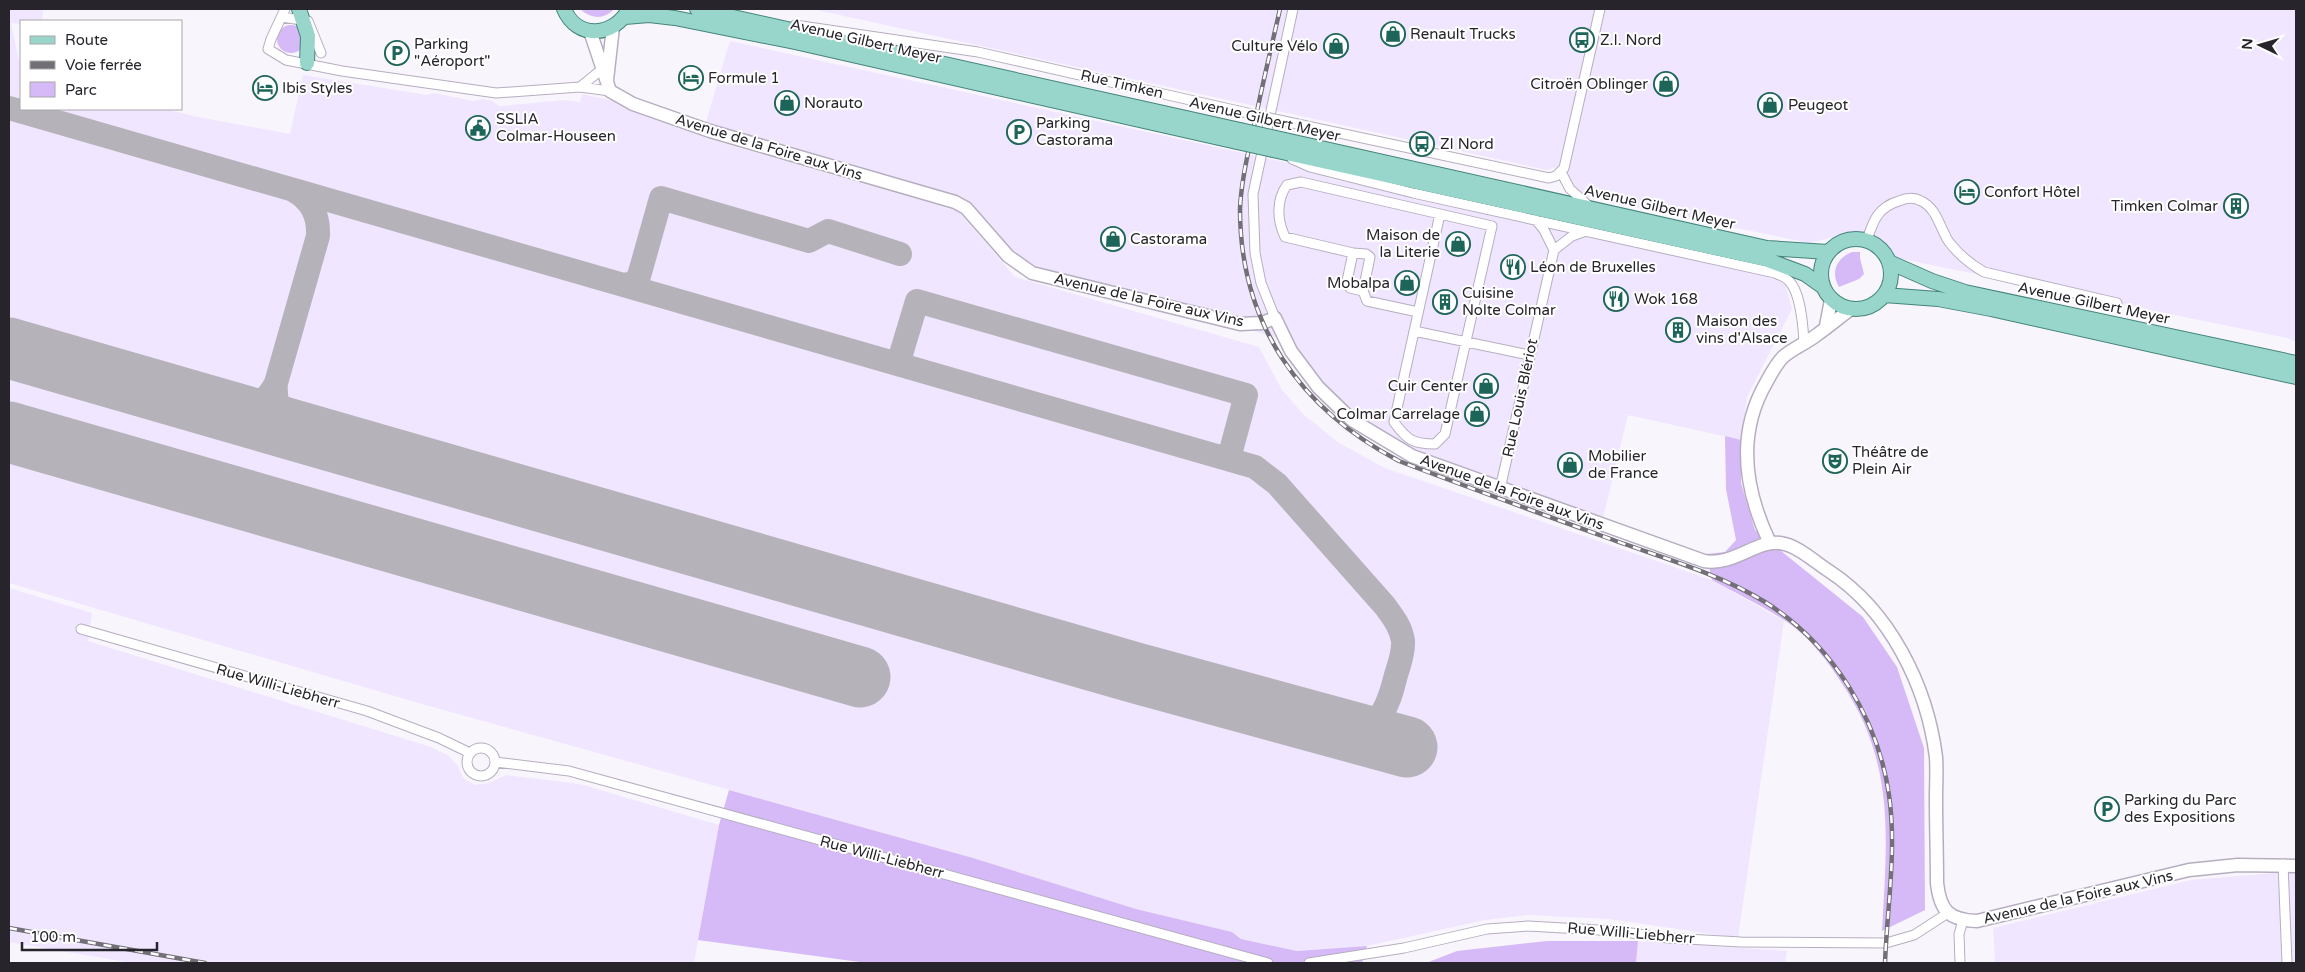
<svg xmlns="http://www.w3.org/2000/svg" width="2305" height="972" viewBox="0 0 2305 972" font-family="'Varela Round',sans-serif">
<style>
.built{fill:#f0e6ff}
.green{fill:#d6baf7}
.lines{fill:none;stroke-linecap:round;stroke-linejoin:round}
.taxiway{stroke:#b6b2ba;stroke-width:24}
.runway{stroke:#b6b2ba;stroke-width:61}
.street-casing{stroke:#b6aec0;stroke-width:11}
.secondary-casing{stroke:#b6aec0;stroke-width:15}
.primary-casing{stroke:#44857b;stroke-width:16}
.street{stroke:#fff;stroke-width:9}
.secondary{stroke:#fff;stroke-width:12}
.primary{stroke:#98d5ca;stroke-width:14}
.rail-casing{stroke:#736f77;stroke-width:4.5}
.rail{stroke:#fff;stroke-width:2.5;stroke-dasharray:8;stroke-linecap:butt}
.street-bridge-casing{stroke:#b6aec0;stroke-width:11;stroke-linecap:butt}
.primary-bridge-casing{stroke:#44857b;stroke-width:16;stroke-linecap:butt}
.street-bridge{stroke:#fff;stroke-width:9}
.primary-bridge{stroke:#98d5ca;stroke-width:14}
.labels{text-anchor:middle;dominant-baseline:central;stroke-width:4;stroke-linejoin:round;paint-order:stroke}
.poi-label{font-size:15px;fill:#27242b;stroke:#fff;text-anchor:start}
.street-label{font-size:15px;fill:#27242b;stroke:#fff}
</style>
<rect width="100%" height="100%" fill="#f9f5fd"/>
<path class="built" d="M9,9H43L42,21H21V24L11,23L21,71V109H165L198,117L290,134L303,75L427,95L434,93L473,101L483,99L492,101L499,106L564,100L580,102L582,94L614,101L705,135V138L958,211L1015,277L1259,347L1282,390L1303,414L1339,443L1385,468L1712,580L1784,621L1738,938L1609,919L1528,915L1485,920L1367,946L1297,951L1241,939L1232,932L1136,909L973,858L408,700L9,583Z
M812,9H2296V342L2287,338L1897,258L1877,236L1856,232L1809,243L1582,196L1560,166L1547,170Z
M730,41L1289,163L1332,179L1758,272L1785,284L1792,309L1747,397L1741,440L1628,415L1603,518L1414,453L1354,413L1321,382L1289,341L1040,270L1013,257L965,202L706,122Z
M9,588L92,613L88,641L431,747L449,756L458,766L463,778L475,785L489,783L506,775L580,784L719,825L694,963H132L9,942Z
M2287,872L2296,873V963H1995L1993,928L2191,880Z
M1638,941L1787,951L1785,963H1636Z"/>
<path class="green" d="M580,9H614C604,20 591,19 580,9Z
M277 39a14 14 0 1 1 28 0a14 14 0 1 1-28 0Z
M1852,252H1860V258L1864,274L1859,279L1839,287C1830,272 1837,258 1852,252Z
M1725,436L1741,440V483L1755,530L1863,617L1897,667L1924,748L1925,910L1882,931C1887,839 1896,763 1841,682C1828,662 1813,642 1794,627C1771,610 1737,594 1712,580L1706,554L1725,552L1736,540L1726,489Z
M729,790L973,858L1136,909L1232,932L1241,939L1297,951L1367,946L1362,963H867L698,940L719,825Z
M1547,941H1638L1636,963H1426L1457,951Z"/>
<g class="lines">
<path class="taxiway" d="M9,108L1255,467L1277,484L1385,606C1393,617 1401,627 1403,641C1404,652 1399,665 1396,675C1387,711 1380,731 1339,729
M623,285L634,283L639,276L661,198L809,241L828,231L900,254
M898,364L917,301L1246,395L1229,458
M276,383C274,406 283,420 302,432
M227,410C250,410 265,405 276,383L318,236C319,215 311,200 293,190"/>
<path class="runway" d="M9,348L1136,673L1407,747
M9,432L860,677"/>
<defs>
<path id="street" d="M285,9L271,39L268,49L286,60L342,71L496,93L580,87L610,91
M282,17L308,21L321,53
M795,25L978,52L1243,112
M580,87L601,70
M1279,120L1549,178L1556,176L1564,168L1600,9
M1292,159L1310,167L1413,193L1775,273C1779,275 1786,277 1789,281C1801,293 1803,326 1804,342
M1561,172L1570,189L1589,206
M1536,220L1544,230L1554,250
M1867,240C1873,221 1878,207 1899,201C1906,198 1914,197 1921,201C1937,208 1940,229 1949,242C1959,255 1970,264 1984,272L2117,303
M1554,250L1572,236L1586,231
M1353,253L1366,254L1370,257L1363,291
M1418,312L1367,301L1363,291L1350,288L1347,281L1353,253L1285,237C1277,220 1276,200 1287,185L1301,182L1492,226L1445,434L1435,444C1413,444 1407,440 1394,422L1440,214
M1275,318L1261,283L1255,253L1253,194L1293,9
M1414,331L1529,355
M1500,489L1554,250
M81,629L367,711L439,738L470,753
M467 762a14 14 0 1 1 28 0a14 14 0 1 1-28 0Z
M495,762L569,771L1268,963
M2283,864L2287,963
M1309,963L1404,948L1487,929L1528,926L1616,931L1668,938L1741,942L1886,943L1914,935L1948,913
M1960,963L1959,934L1963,921"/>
<path id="secondary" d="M590,31L610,91L633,104L710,131L955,202L966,208L1008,256L1032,273L1240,324L1262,323L1275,318L1291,351L1318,387L1352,420L1412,456L1704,561C1734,566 1756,540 1780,543C1797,545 1815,562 1829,571C1890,611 1927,686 1936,757C1937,771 1936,785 1936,799C1936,827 1937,855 1937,883C1940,910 1948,920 1977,921L2189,870L2238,865L2296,866
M607,80L613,27
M1826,326L1831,300
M1770,543C1745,491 1736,435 1766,383C1771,374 1776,364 1783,357C1793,348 1807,343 1818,334C1829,326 1840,317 1851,309"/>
<path id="primary" d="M299,9L308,36L307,63
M564,9C577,40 614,37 629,9
M697,9L1240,130
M625,17L649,15L675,18L795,42L1237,142
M1276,138L1767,248L1828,252
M1273,150L1765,259L1805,274L1822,286
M1821 274a35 35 0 1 1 70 0a35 35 0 1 1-70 0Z
M1889,262L1932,281L1965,292L2296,363
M1884,295L1938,299L1991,309L2296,377"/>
</defs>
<use href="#street" class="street-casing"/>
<use href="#secondary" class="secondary-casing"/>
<use href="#primary" class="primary-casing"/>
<use href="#street" class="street"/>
<use href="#secondary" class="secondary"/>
<use href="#primary" class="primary"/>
<defs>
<path id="rail" d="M1280,9C1271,49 1261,90 1253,131C1247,156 1241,183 1240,209C1240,324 1300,409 1399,461C1467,487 1536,512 1605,537C1659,557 1716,572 1765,602C1832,644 1878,718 1889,795C1897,850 1887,908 1885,963
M9,928L205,963"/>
</defs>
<use href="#rail" class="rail-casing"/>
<use href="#rail" class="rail"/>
<defs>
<path id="street-bridge" d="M1243,112L1279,120"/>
<path id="primary-bridge" d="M1240,130L1276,138
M1237,142L1273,150"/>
</defs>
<use href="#street-bridge" class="street-bridge-casing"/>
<use href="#primary-bridge" class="primary-bridge-casing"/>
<use href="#street-bridge" class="street-bridge"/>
<use href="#primary-bridge" class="primary-bridge"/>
</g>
<defs>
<symbol id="shop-ring" viewBox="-11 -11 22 22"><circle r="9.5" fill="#fff" stroke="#1e6559" stroke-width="1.5"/><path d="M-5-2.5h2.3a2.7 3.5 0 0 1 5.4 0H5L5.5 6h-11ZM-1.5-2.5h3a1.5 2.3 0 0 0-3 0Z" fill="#1e6559"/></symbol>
<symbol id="bus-ring" viewBox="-11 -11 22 22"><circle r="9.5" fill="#fff" stroke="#1e6559" stroke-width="1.5"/><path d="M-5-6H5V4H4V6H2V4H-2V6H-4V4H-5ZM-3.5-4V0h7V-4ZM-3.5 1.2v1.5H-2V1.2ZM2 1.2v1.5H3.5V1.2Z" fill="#1e6559"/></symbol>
<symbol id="parking-ring" viewBox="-11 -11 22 22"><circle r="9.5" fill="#fff" stroke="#1e6559" stroke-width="1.5"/><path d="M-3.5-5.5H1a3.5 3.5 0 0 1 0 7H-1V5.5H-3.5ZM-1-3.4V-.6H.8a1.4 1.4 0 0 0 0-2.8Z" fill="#1e6559"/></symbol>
<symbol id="hotel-ring" viewBox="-11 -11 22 22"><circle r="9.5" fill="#fff" stroke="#1e6559" stroke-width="1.5"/><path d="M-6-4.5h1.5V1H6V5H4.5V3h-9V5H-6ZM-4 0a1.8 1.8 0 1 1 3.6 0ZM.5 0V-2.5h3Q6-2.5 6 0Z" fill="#1e6559"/></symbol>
<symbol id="civic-ring" viewBox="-11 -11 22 22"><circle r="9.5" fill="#fff" stroke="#1e6559" stroke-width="1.5"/><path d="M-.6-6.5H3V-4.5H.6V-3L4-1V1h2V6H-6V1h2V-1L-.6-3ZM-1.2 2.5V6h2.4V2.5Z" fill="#1e6559"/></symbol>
<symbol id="building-ring" viewBox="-11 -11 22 22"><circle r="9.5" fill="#fff" stroke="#1e6559" stroke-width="1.5"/><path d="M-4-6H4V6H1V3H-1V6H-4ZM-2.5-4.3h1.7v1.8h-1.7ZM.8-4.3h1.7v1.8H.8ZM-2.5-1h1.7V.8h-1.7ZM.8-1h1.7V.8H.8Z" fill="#1e6559"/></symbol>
<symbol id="restaurant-ring" viewBox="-11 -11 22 22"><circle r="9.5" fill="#fff" stroke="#1e6559" stroke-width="1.5"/><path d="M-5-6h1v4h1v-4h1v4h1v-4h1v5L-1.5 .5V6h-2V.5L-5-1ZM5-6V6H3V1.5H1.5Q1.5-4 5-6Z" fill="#1e6559"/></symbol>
<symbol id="theatre-ring" viewBox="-11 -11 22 22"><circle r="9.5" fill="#fff" stroke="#1e6559" stroke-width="1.5"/><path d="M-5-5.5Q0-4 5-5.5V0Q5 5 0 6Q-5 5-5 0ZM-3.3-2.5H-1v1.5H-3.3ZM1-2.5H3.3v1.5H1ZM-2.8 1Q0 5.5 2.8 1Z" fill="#1e6559"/></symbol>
</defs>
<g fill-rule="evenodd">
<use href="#shop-ring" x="1379" y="20" width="28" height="28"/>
<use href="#bus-ring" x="1568" y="26" width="28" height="28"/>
<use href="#shop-ring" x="1322" y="32" width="28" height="28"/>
<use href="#parking-ring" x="383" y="39" width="28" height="28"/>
<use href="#hotel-ring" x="677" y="64" width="28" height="28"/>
<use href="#shop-ring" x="1652" y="70" width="28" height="28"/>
<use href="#hotel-ring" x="251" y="74" width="28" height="28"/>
<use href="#shop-ring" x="773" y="89" width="28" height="28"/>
<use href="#shop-ring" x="1756" y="91" width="28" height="28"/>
<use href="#civic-ring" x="464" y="114" width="28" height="28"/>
<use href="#parking-ring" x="1005" y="118" width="28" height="28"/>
<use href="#bus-ring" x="1408" y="130" width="28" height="28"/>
<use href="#hotel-ring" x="1953" y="178" width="28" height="28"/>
<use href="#building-ring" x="2222" y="192" width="28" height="28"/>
<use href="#shop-ring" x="1099" y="225" width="28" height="28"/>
<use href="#shop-ring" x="1444" y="230" width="28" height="28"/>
<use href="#restaurant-ring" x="1499" y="253" width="28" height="28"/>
<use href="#shop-ring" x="1393" y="269" width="28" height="28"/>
<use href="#restaurant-ring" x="1602" y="285" width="28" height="28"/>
<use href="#building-ring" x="1431" y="288" width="28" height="28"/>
<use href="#building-ring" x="1664" y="316" width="28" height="28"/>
<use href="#shop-ring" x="1472" y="372" width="28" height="28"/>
<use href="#shop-ring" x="1463" y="400" width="28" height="28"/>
<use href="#theatre-ring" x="1821" y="447" width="28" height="28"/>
<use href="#shop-ring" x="1556" y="451" width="28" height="28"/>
<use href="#parking-ring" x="2093" y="795" width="28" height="28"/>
</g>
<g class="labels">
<g class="poi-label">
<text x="1410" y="34">Renault Trucks</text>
<text x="1600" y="40">Z.I. Nord</text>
<text x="414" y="44">Parking<tspan x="414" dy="17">"Aéroport"</tspan></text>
<text x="1318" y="46" text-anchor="end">Culture Vélo</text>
<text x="708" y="78">Formule 1</text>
<text x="1648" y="84" text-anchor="end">Citroën Oblinger</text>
<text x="282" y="88">Ibis Styles</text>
<text x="804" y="103">Norauto</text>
<text x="1788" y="105">Peugeot</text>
<text x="496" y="119">SSLIA<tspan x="496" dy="17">Colmar-Houseen</tspan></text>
<text x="1036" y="123">Parking<tspan x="1036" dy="17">Castorama</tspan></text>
<text x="1440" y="144">ZI Nord</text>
<text x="1984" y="192">Confort Hôtel</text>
<text x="2218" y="206" text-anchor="end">Timken Colmar</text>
<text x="1440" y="235" text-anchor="end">Maison de<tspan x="1440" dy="17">la Literie</tspan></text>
<text x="1130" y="239">Castorama</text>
<text x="1530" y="267">Léon de Bruxelles</text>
<text x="1390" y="283" text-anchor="end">Mobalpa</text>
<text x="1462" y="293">Cuisine<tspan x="1462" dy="17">Nolte Colmar</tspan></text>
<text x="1634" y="299">Wok 168</text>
<text x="1696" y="321">Maison des<tspan x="1696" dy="17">vins d'Alsace</tspan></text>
<text x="1468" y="386" text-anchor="end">Cuir Center</text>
<text x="1460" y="414" text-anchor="end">Colmar Carrelage</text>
<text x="1852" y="452">Théâtre de<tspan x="1852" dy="17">Plein Air</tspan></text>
<text x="1588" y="456">Mobilier<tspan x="1588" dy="17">de France</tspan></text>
<text x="2124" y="800">Parking du Parc<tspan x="2124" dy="17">des Expositions</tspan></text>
</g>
<g class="street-label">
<text transform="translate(866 41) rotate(13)">Avenue Gilbert Meyer</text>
<text transform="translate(1122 84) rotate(13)">Rue Timken</text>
<text transform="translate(1265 119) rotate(13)">Avenue Gilbert Meyer</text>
<text transform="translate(769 147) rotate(17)">Avenue de la Foire aux Vins</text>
<text transform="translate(1660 207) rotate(13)">Avenue Gilbert Meyer</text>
<text transform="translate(1149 300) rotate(13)">Avenue de la Foire aux Vins</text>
<text transform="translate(2094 303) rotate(12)">Avenue Gilbert Meyer</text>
<text transform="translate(1520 398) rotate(-78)">Rue Louis Blériot</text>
<text transform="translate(1512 492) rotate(20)">Avenue de la Foire aux Vins</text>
<text transform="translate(278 686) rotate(16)">Rue Willi-Liebherr</text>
<text transform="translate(882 857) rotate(15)">Rue Willi-Liebherr</text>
<text transform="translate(2078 897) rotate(-13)">Avenue de la Foire aux Vins</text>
<text transform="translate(1631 933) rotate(5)">Rue Willi-Liebherr</text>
</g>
</g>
<rect width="2305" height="972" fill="none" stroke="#27242b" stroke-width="20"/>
<rect x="20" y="20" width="162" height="90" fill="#ffffff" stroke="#a9a7aa"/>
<rect x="30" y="36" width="25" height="8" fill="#98d5ca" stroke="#a9a7aa"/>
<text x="65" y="45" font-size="15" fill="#27242b">Route</text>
<rect x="30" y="61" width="25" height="8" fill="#736f77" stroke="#a9a7aa"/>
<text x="65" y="70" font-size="15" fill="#27242b">Voie ferrée</text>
<rect x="30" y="82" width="25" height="15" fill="#d6baf7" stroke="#a9a7aa"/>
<text x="65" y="95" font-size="15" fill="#27242b">Parc</text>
<g transform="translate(2260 45) rotate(275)" stroke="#ffffff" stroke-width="4" paint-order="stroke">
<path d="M0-4L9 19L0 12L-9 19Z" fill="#27242b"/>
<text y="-8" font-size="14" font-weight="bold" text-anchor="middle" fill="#27242b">N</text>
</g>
<path d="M22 942v8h135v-8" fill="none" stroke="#27242b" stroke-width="2.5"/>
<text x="30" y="942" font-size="15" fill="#27242b" stroke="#ffffff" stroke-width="4" paint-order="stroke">100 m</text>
</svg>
